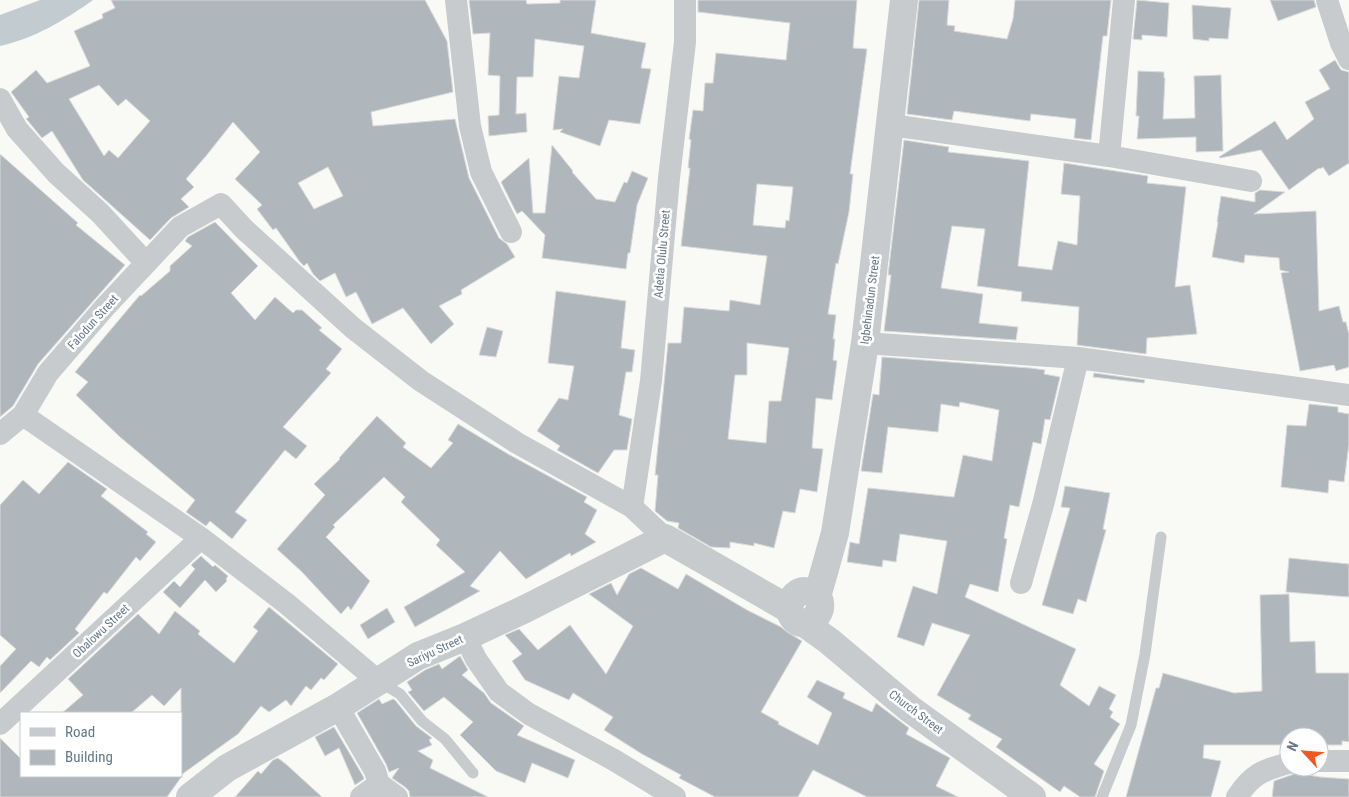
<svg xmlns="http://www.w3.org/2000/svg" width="1349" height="797" viewBox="0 0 1349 797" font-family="'Roboto Condensed',sans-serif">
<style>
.water{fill:#c1cbd0}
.building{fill:#afb7bd;stroke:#dbdbd9;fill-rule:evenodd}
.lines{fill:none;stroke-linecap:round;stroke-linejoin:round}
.service{stroke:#c7cbce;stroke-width:11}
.minor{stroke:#c7cbce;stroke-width:22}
.tertiary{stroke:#c7cbce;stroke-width:28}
.labels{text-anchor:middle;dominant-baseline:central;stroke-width:5;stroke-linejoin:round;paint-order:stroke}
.street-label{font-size:12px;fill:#667889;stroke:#fff}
</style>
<rect width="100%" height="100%" fill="#f9f9f6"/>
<path class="water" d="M40,0H93C65,20 33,39 0,46V15Z"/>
<path class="building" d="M111,0H425L447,41L453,92L371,112L373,126L455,119L469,178L499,238L507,244L515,257L461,290L462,294L439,306L454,324L431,344L403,308L372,324L356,292L346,297L335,273L320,281L313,274L307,263L304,266L300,262L276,228L273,230L257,209L262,205L235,179L260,152L233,122L206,156L186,179L194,187L181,199L189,207L171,218L150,240L83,180L52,131L42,138L28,121L26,119L29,117L11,92L36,70L47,83L90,66L74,31L103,18L102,14L115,8ZM99,85L118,106L126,99L150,121L118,158L109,150L104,156L69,99ZM328,167L343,196L314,209L298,183Z
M469,0H526L527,4L560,3V0H596L591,33L646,43L641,68L651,69L640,124L609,120L600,146L560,132L563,129L553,130L559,76L579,78L584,46L535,39L533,77H517L516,114L526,113L527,132L489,136L488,116L499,115L500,76L488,75L490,33L473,34Z
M698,0H857L853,48L867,49L850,174H853L849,212L838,264L836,263L828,314L836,315L833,339H835L833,360L837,361L832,400L816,398L812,448L823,449L817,492L800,489L795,513L783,511L774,548L754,543V546L730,542V548L711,547L678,528L679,523L667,521L655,511L658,475H655L668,343H681L684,307L729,311L730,300L760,305L767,256L681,246L690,168H688L691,140L689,139L693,110L703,111L705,83H713L716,53L786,60L790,23L698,12ZM757,184L793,187L789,221L786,220L785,228L753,225ZM747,343L789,348L781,401H769L766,443L728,439L735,375H747Z
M919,0H949L947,25L955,26L954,31L1007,39L1013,19L1015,0H1111L1107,36H1103L1091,140L1074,138L1076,119L1031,114L1030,121L954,111L952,120L907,114Z
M1137,0L1169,3L1167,37L1142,35V40L1133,39Z
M1270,0H1314L1316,7L1278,21Z
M1192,5L1231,8L1228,39L1209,38V41L1193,39Z
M1335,60L1341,70L1349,72V163L1329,176L1323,167L1320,169L1319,168L1289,190L1261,150L1220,158L1219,157L1275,121L1287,140L1314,119L1305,102L1330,89L1319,70Z
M1138,71L1164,72V78H1165L1163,119L1195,118L1194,76L1221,75L1223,151L1196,152V137L1137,139L1139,116H1136Z
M904,140L949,147L948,152L1029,161L1018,266L1052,270L1058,241L1077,245L1080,196L1061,194L1064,163L1148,176L1147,183L1186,187L1175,287L1190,285L1197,334L1147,338L1146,354L1077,345L1079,307L1021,301L1022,292L977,286L985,229L952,226L941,288L983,294L979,323L1018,327L1016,340L884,331L891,275H888Z
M552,145L573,171L572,172L596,199L615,202L624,182L627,183L632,171L648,178L637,205L630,253H628L626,269L542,258L545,235L522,211L517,214L501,182L529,158L533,213H545Z
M0,154L78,223L76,225L125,265L38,364L13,406L0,417Z
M1260,190L1285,192L1254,214L1316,211L1319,311L1339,306L1343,322H1346L1349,334V367L1336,371L1334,365L1300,371L1281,273L1289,272L1280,270L1279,258L1245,255L1244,263L1212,257L1218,222H1217L1221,196L1255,202V193Z
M215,222L258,266L231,293L255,320L275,297L293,313L296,310H302L322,328L319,330L342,349L326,369L331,373L283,427L307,446L296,459L285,450L235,512L247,520L232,539L210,521L206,526L186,512L195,500L120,437L76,395L88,382L75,372L140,295L141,296L170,271V266L192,246L185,241L188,237Z
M556,291L626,301L621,348L635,350L632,372H626L619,415L632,419L627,450H614L598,473L557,450L560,446L537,431L559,398L568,400L574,366L548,363Z
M487,327L503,331L496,357L479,355Z
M882,357L1030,368L1045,370L1044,374L1060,377L1050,420L1045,419L1041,444L1033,442L1019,507L1010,505L1004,538L1007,539L998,592L970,584L965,597L1076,649L1060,685L1089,706L1099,686L1116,695L1109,709L1113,712L1110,717L1120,724L1094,764L1104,771L1095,797H1080L1064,786L1060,792L996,747L1002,739L968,719L971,715L937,695L970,635L932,623L924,646L897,637L913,586L937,594L947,541L900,534L896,562L883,560L882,567L847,562L850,542L859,544L868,488L954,497L963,455L992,461L999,410L960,402L959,407L941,404L938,432L888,427L882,473L861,471L873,394L879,395Z
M1094,373L1145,380L1144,383L1093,377Z
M1309,404L1338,407V412L1349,414V444L1344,482L1329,480L1328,493L1281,487L1287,425L1306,426Z
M377,416L406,443L403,447L431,468L453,443L448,440L458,424L508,454L587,497L584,502L597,510L585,534L596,542L571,556L570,553L526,579L500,551L470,586L480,591L415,627L404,607L465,572L436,545L440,540L401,502L405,497L384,477L333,525L335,527L326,537L370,581L351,610L348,606L341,614L302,572L277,549L325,495L314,484L340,459L339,458Z
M68,462L107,489L101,496L148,532L146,534L156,542L140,561L136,557L107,594L104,592L75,629L79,633L50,660L47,657L39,667L31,661L0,693V666L16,649L0,635V505L23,480L39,494Z
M1065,486L1110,493L1103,529L1106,530L1086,602L1078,599L1073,614L1042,605L1070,508L1061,507Z
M201,556L213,567L215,565L228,576L226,579L227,581L216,592L205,580L180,608L163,592L174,581L180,587L195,569L191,565Z
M1289,558L1349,564V597L1286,592Z
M641,568L678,589L686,574L747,610L781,627L787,632L802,641L761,712L779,722L778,724L818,745L832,713L807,697L817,680L845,693L843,698L872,712L876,703L909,728L906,734L950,758L936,786L958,797H867L813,770L798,797H715L679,778L681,775L642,754L604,730L613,717L573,693L569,700L525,680L512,661L522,654L505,635L519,629L538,650L570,625L606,674L633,626L589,594L611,583L617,595L629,574Z
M1289,594L1290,642L1315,641L1316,673H1349V742L1342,741V745H1319V737H1289V745H1204L1203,758L1221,761L1211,797H1126L1156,688H1159L1163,673L1234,693L1262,691L1260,595Z
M269,607L338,664L324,680L321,678L311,690L306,686L291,706L286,700L269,712L261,706L238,734L181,775V688L164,706L152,695L131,713H62L83,695L68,679L138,614L159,634L175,611L200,631L198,634L234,663L258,631L253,627Z
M387,608L395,622L368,639L360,625Z
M460,656L468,670L462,675L484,693L491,703L524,726L517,735L575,760L568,778L532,763L525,783L496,771L460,735L473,722L444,697L424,711L408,692L412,690L407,682L425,670L439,664L442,669Z
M379,699L382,704L393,699L395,700L416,726L432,738L429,740L432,745L418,751L433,760L430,768L488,797H410L409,791L405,787L392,778L399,768L389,772L386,764L357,713Z
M334,727L363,776L364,779L355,785L339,748L325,756L315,737Z
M0,738L21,759V776H182L167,797H0Z
M278,758L287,765L322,797H235L258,771L261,774L273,760Z
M1297,773L1320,777L1349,779V797H1272L1274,781Z"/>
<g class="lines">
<path class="service" d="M378,681L400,694L422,721L445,739L473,773
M1102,797L1131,725L1145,654L1161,537"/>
<path class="minor" d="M456,0L470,126L481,172L511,232
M1327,0L1341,43L1349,59
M0,99L17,129L56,173L100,213L146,263
M891,125L1109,156L1251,181
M1109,156L1124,0
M865,343L1078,358L1349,395
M23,415L201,538L287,604L378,681
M0,434L23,415L48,373L105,307L180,227L221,204L244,229L353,328L421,381L517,443L632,507L665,538
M632,507L651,381L669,178L685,42V0
M1021,583L1044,501L1078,358
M465,637L476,659L499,692L529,714L614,760L675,797
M338,707L375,771L379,784L397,797
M0,724L201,538
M1319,761H1349
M361,797L379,784
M1237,797C1252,774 1263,770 1289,763"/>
<path class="tertiary" d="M817,597L835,533L865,343L904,0
M804,623L829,641L910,709L1032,797
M190,797L227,768L338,707L418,656L465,637L525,609L665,538L789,609C801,645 838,603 810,592C798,588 790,598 789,609"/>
</g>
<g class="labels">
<g class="street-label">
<text transform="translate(662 254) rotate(-85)">Adetia Olulu Street</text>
<text transform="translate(870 300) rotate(-83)">Igbehinadun Street</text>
<text transform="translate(93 322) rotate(-48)">Falodun Street</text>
<text transform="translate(101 631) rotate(-43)">Obalowu Street</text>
<text transform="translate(435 651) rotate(-25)">Sariyu Street</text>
<text transform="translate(916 712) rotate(37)">Church Street</text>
</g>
</g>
<rect x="20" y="712" width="162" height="65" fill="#ffffff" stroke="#c2c9d0"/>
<rect x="30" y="728" width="25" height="8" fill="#c7cbce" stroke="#c2c9d0"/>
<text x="65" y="737" font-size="15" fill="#667889">Road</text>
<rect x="30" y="750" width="25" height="15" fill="#afb7bd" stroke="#c2c9d0"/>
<text x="65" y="762" font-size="15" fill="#667889">Building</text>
<g transform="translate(1304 752) rotate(296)"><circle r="24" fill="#ffffff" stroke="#c2c9d0"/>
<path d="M0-4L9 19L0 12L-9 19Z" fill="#ef5920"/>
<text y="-8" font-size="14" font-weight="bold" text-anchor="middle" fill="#667889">N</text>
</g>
</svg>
